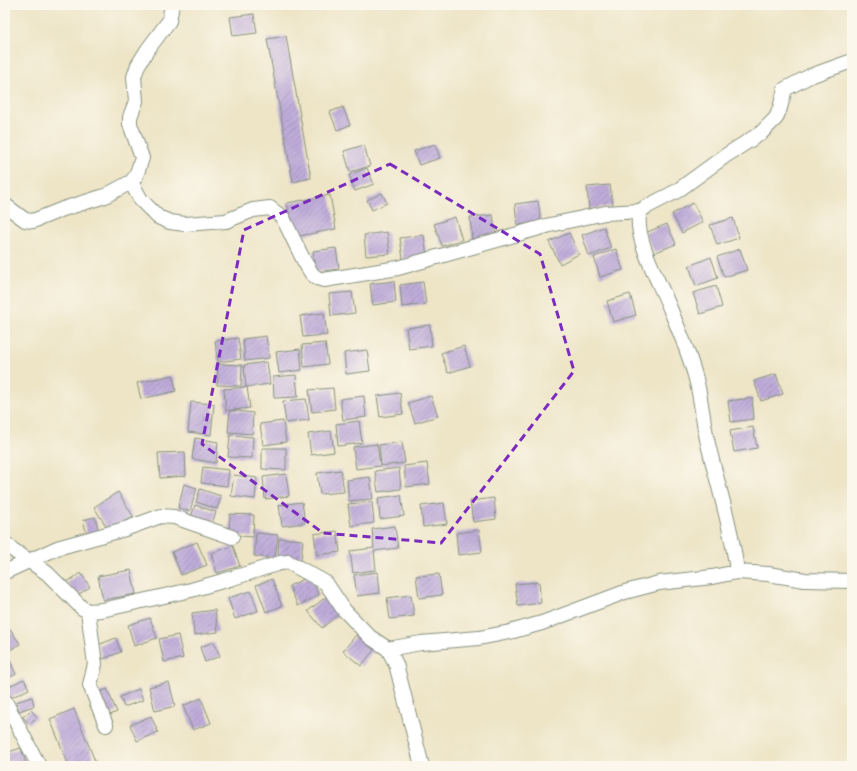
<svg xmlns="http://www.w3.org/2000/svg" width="857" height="771" viewBox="0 0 857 771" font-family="Alegreya,serif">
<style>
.building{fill:url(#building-hatch)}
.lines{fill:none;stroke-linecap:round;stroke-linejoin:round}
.minor-casing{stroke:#86917e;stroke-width:16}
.minor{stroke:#fff;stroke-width:14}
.marked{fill:none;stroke:#7b2cbf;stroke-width:3;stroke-dasharray:8 5;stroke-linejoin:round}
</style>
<defs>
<pattern id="building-hatch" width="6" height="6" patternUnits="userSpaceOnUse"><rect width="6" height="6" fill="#bfacda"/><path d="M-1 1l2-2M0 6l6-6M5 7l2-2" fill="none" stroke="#9b8db2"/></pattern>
</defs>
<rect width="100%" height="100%" fill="#fbf7ec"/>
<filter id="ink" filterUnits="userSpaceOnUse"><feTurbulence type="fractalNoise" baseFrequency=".025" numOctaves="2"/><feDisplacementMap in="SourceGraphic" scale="8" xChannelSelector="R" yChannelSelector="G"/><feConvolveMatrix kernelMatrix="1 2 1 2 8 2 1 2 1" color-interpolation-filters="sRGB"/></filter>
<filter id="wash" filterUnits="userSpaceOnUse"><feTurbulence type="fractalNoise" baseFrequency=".012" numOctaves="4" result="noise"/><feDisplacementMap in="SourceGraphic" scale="16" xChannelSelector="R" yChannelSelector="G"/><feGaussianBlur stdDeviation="0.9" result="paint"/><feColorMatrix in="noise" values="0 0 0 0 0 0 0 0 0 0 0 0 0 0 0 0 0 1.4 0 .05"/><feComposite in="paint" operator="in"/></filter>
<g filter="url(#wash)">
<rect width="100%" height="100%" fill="#eee5c7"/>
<g id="blocks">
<path class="building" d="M254,14L257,33L233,36L230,17Z
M286,36L311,178L293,182L267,39Z
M343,107L350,125L337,130L330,112Z
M435,144L440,158L419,165L414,151Z
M364,145L370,166L350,172L344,151Z
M367,168L374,184L355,191L349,175Z
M610,185L613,206L589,209L587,187Z
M382,193L387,203L372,210L367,200Z
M330,195L336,229L294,237L287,203Z
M538,201L541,222L517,225L515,204Z
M693,203L703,222L682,233L672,214Z
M493,215L496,236L472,239L470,217Z
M455,217L462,240L442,246L434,224Z
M733,218L739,238L717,245L710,225Z
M667,224L676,244L654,253L645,233Z
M604,227L611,248L589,256L582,235Z
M387,232L390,254L366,256L364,235Z
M569,233L579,254L560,264L549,242Z
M424,235L427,256L403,259L400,238Z
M336,248L339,269L315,272L313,251Z
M616,249L623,270L600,277L594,257Z
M740,249L747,270L724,277L717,257Z
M711,257L718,278L696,286L689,266Z
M394,281L396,302L373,305L370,284Z
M423,282L426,304L402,307L400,285Z
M716,286L722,307L700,314L693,293Z
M352,292L355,313L331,316L329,294Z
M630,294L636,315L613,322L607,301Z
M324,313L327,335L303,337L300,316Z
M430,325L432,346L409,349L406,328Z
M266,336L269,358L245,361L243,339Z
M238,338L241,359L218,362L215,341Z
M325,343L328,364L304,367L302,345Z
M464,346L470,366L448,373L441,353Z
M300,349L302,370L279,373L276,352Z
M367,350L370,371L346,374L344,353Z
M267,362L270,384L246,387L244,365Z
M218,364L242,365L241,386L217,385Z
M776,374L783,394L761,401L754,381Z
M173,375L176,391L141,399L137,383Z
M296,375L298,397L274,398L273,377Z
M247,387L250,408L226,411L224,389Z
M333,388L335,409L312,412L309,390Z
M400,393L403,414L380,417L377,396Z
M364,396L366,417L343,420L340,399Z
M431,396L438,416L415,423L408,403Z
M752,398L754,419L731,422L728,401Z
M306,399L309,420L286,423L283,401Z
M191,402L214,404L211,435L188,432Z
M230,410L253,413L252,434L228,432Z
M283,421L286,442L263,445L260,424Z
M359,421L362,443L338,446L336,424Z
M753,427L757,448L734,452L730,431Z
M331,431L334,452L311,455L308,434Z
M230,435L253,437L252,458L228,457Z
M195,438L218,442L216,463L192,459Z
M402,442L405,463L381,466L379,445Z
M377,444L380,466L356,469L353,447Z
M262,448H286V470L262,469Z
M185,452L186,476L160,478L158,453Z
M427,463L430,484L406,487L404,466Z
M203,467L229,470L227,486L201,483Z
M399,468L401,489L378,492L375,471Z
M341,470L344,492L320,494L317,473Z
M286,474L289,496L265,499L263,477Z
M234,475L257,478L255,499L231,496Z
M370,477L373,499L349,501L347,480Z
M184,484L197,488L190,511L178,508Z
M200,489L221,496L217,509L196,502Z
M118,492L133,516L109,531L94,507Z
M401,495L404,516L380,519L378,498Z
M494,498L496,519L473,522L470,501Z
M302,502L305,523L282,526L279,505Z
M372,502L374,523L351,526L348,504Z
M444,503L447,524L423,527L421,506Z
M195,505L216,512L212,524L191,517Z
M230,514L254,515L253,537L229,535Z
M95,517L99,532L87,535L83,520Z
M395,526L398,548L374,551L376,570L353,573L350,551L374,548L372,529Z
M479,530L482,552L458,555L456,533Z
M337,531L340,552L317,555L314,534Z
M256,533L278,535L275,559L254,556Z
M279,538L303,540L301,561L278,559Z
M197,542L207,565L181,575L172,552Z
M233,546L240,566L217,573L211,553Z
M131,570L136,594L103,600L98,576Z
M378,572L380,593L357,596L354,575Z
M81,573L90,587L76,596L67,582Z
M439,574L442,595L419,598L416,576Z
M310,576L319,595L298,606L289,586Z
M272,579L282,606L266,612L256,585Z
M539,582L541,603L518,606L515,584Z
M251,591L258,611L235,619L228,598Z
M411,595L414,616L390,619L387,598Z
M327,596L340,613L322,628L308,611Z
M215,610L218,632L194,635L192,613Z
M150,618L157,638L134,646L128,625Z
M9,627L20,644L5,653V629Z
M178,635L183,658L164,662L159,639Z
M356,635L374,650L361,666L343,651Z
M116,638L121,652L103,659L98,645Z
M214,642L220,656L205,662L200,647Z
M10,661L16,674L5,680V663Z
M24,679L29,689L8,699L5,693V688Z
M169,682L175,706L155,711L149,687Z
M107,689L117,712L105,717L95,694Z
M139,689L143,700L124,707L120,697Z
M32,697L34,706L19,711L16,702Z
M201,698L211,723L193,730L183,706Z
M74,709L97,766H69L50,719Z
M31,710L37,717L29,724L23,717Z
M151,716L158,732L137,741L130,725Z
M21,748L27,766H5V753Z"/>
</g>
</g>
<g filter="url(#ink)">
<use href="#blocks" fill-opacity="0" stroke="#86917e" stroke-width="1"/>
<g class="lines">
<defs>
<path id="minor" d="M131,182L141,200L158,217L170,222L185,224L226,221L253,210L270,208L283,218L304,261L312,274L317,278L324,280L398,268L550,225L605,213L640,211L646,207L677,191L725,156L761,133L776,118L780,108L785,89L810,76L852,61
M5,205L25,220L33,221L63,209L105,196L131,182L136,176L142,158L130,124V117L136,101L134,77L138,65L148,49L169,21L172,5
M640,211C632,237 662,286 671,311C680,332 690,357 696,379C702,402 703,425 709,448C719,489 732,530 737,572
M5,543L13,550L47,573L82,608L88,611L102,610L191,590L233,578L280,563L288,562L326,583L344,610L370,637L388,649L396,664L422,766
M5,572L57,548L125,529L161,516L174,517L232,537
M88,611L95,664L90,685L106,725
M388,649L421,643L479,638L510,632L542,623L625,592L659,583L712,577L737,572L768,574L805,580L852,581
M5,701L39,766"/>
</defs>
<use href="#minor" class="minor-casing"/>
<use href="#minor" class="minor"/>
</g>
</g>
<path class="marked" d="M390,164L540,254L574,371L441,543L323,533L202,444L244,230Z"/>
<rect width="857" height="771" fill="none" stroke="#fbf7ec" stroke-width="20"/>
</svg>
